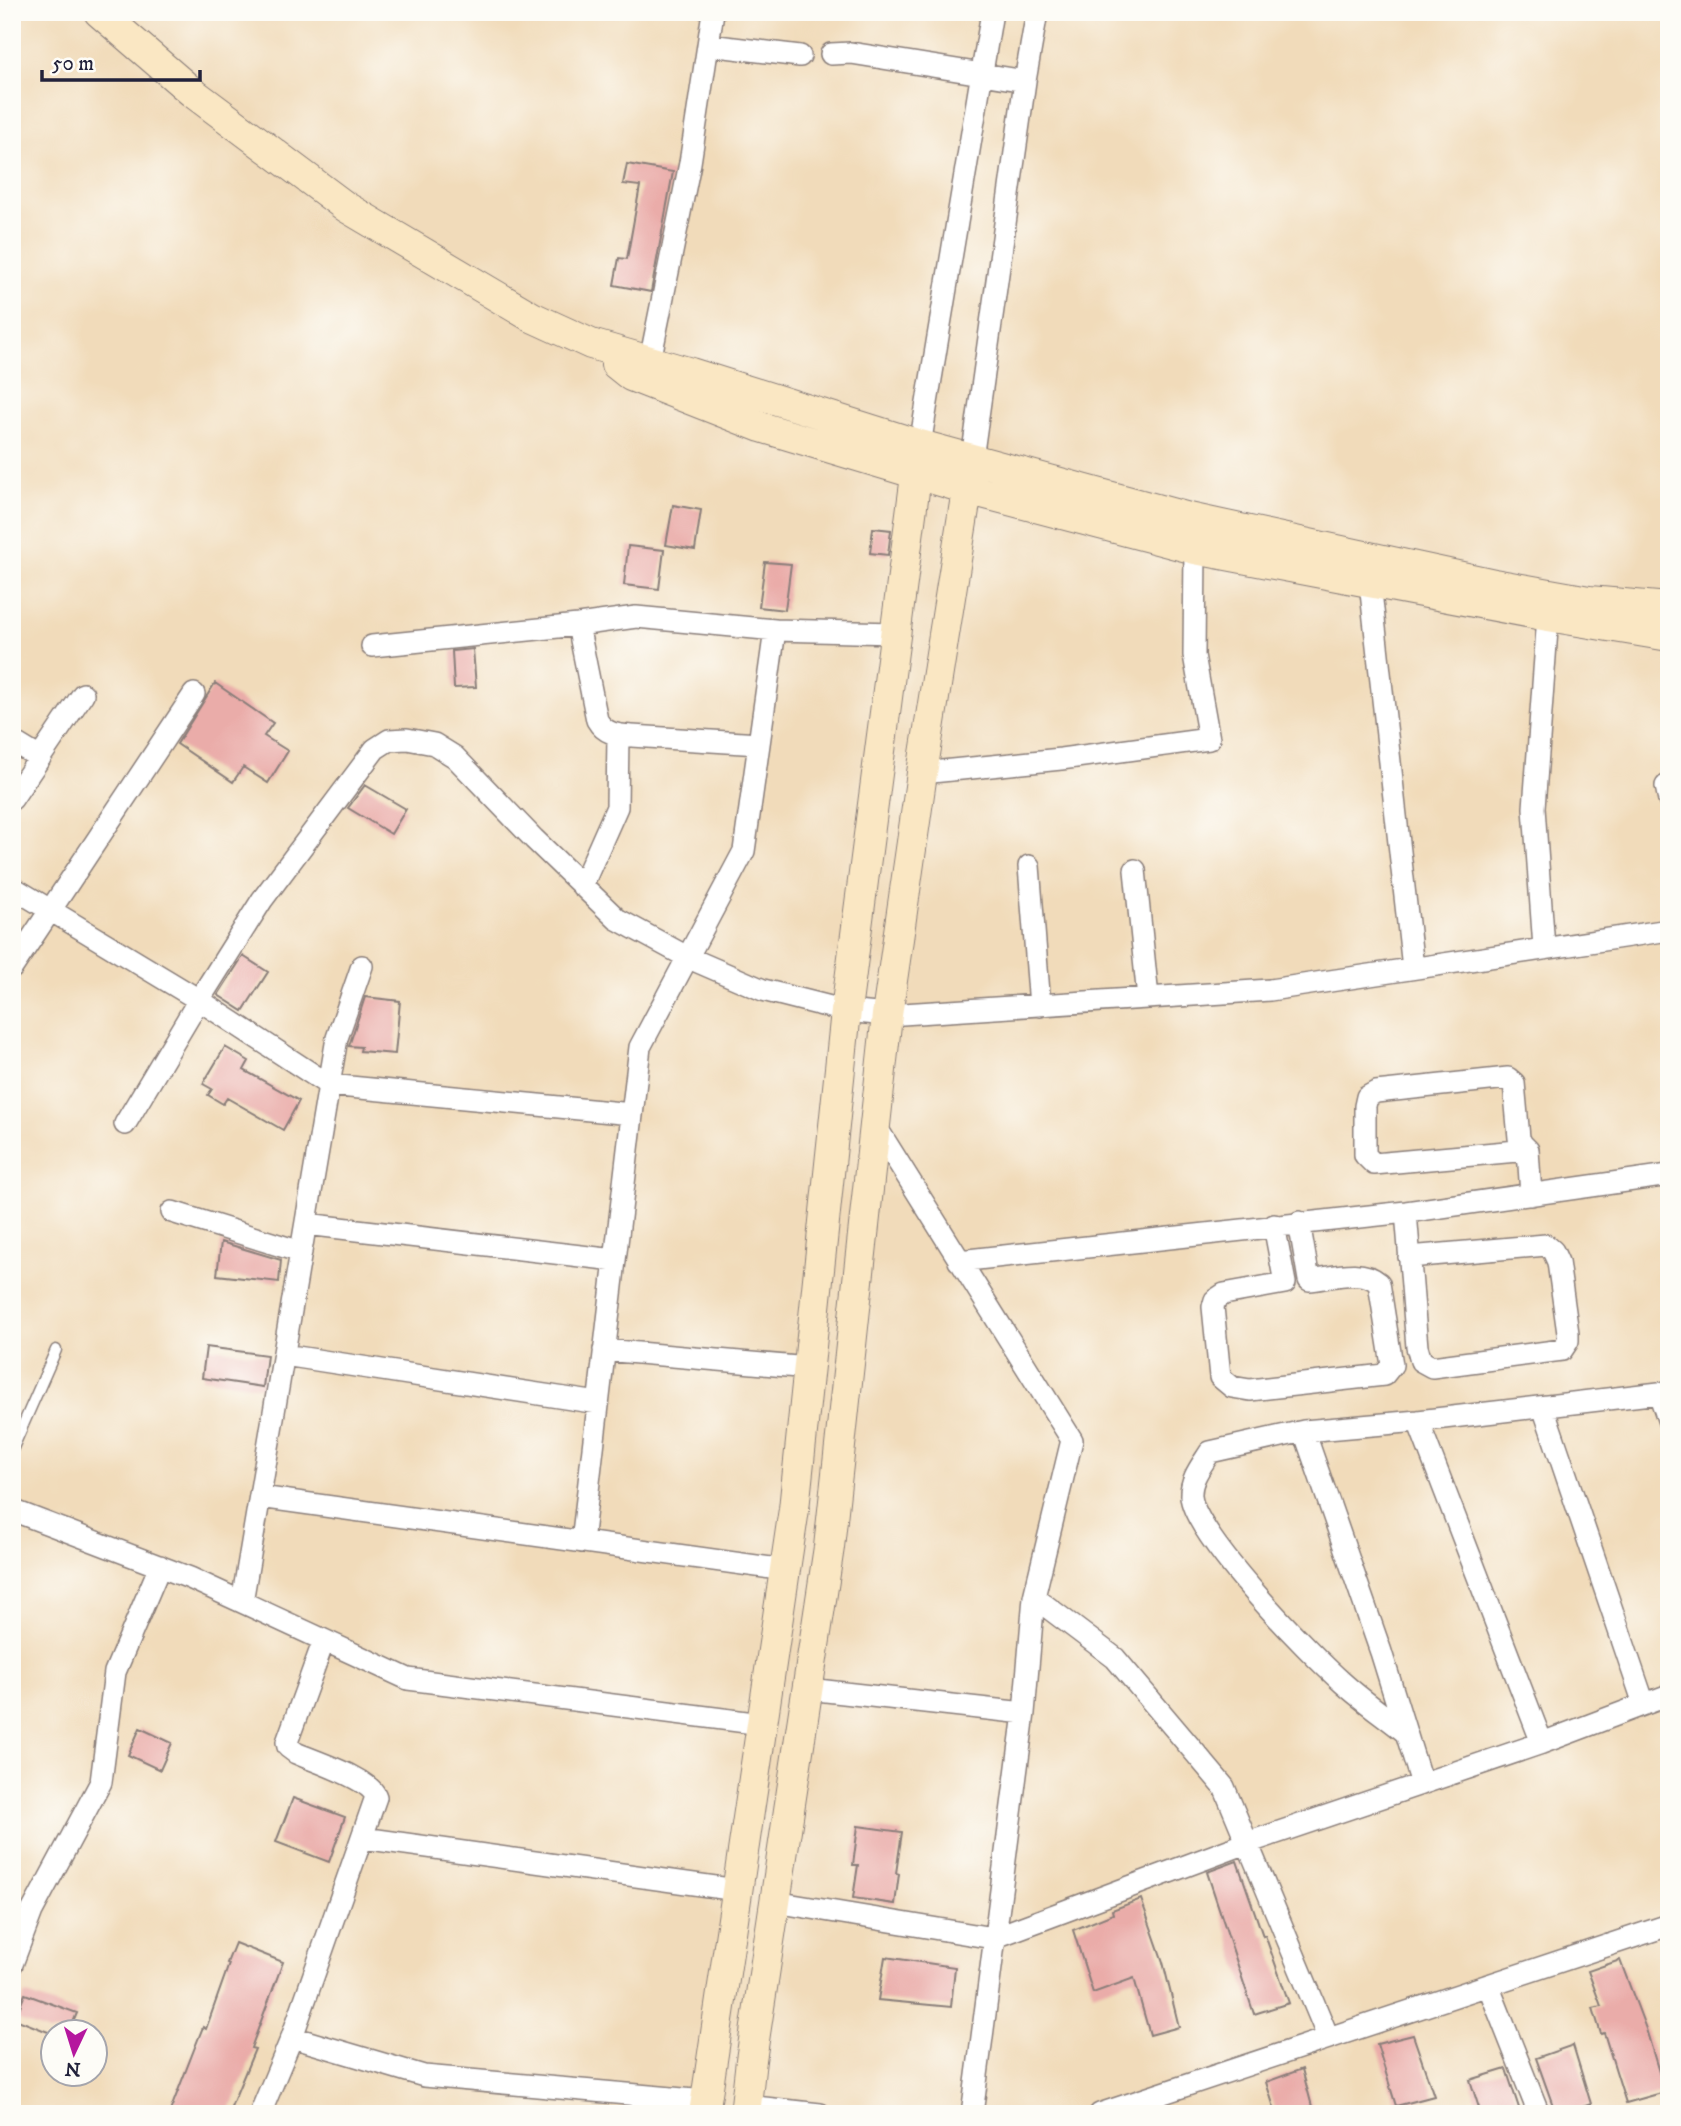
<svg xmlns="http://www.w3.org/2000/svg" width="1681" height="2126" viewBox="0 0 1681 2126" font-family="'IM FELL DW Pica',serif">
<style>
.building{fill:#eaaca9}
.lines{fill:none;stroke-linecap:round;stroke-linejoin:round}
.lane-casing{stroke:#8a7e7a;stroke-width:13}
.street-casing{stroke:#8a7e7a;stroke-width:24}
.secondary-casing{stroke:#8a7e7a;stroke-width:32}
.lane{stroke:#fff;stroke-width:10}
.street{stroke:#fff;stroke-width:21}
.secondary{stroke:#fae7c3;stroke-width:30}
</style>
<rect width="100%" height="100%" fill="#fdfcf7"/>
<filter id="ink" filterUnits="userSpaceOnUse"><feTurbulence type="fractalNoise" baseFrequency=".0143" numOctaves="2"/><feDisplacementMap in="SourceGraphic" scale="14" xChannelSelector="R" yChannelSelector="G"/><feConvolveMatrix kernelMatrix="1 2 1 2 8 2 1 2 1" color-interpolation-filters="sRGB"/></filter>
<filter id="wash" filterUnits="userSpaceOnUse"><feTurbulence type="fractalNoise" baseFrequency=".00686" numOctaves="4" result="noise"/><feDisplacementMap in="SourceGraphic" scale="28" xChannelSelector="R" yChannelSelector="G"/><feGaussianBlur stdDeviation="1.57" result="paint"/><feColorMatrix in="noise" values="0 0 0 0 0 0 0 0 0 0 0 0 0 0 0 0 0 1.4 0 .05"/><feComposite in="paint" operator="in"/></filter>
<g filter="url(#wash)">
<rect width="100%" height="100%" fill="#f1dbba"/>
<g id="blocks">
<path class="building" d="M627,164L673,172L651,292L614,285L619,258L627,259L640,186L623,184Z
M673,505L701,510L695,550L666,545Z
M873,528L891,530L888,555L870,553Z
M628,546L664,550L659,589L624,585Z
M765,562L791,564L785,610L759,607Z
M473,649L476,687L454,688L452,651Z
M215,683L273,723L264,736L288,751L268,783L243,767L233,782L177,744Z
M365,785L406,809L391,834L348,808Z
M243,956L268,972L243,1011L218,995Z
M365,997L400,1001L395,1054L360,1051L361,1047L349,1046Z
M225,1047L249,1061L244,1070L299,1101L283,1130L227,1098L223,1104L208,1095L212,1089L203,1084Z
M221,1242L281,1260L279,1282L217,1275Z
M206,1347L267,1355L263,1387L202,1378Z
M140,1728L172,1743L160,1770L128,1755Z
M293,1798L345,1817L329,1862L276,1842Z
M858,1826L902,1832L896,1873L899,1874L895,1904L853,1898L858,1865H853Z
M1237,1861L1263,1936L1265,1935L1289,2003L1254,2014L1207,1872Z
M1141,1899L1163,1962L1179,2027L1150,2035L1134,1978L1093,1993L1073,1930L1113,1914L1112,1910Z
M235,1943L283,1962L251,2048L255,2049L228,2114H169L195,2047L203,2027L206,2029L229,1964L227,1963Z
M885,1957L955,1967L951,2007L878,2000Z
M1620,1960L1646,2029L1665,2092L1626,2103L1604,2033L1601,2034L1593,2008L1601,2006L1588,1971Z
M25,1994L77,2013L69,2032H48L15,2019Z
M1413,2035L1434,2096L1396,2106L1377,2044Z
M1573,2045L1591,2104L1563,2114H1556L1536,2058Z
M1302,2069L1314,2114H1276L1266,2082Z
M1506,2069L1521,2114H1481L1470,2080Z"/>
</g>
</g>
<g filter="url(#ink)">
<use href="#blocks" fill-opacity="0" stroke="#8a7e7a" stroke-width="2"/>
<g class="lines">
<defs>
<path id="lane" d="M12,1450L56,1350"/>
<path id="street" d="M709,45L800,56
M831,54L851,53L1025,81
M650,361L690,163L713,12
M920,445L992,12
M972,459L1025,81L1037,12
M1370,583L1413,968
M578,625L597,720C605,734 617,735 632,736L759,744
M372,646L578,625L636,617L775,630L895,633
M12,741L40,758
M922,773L1061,759L1209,739L1194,655L1195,549
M1666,786L1669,800
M12,799L83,694
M1029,866L1040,1006
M1135,870L1148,998
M582,886L617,807L618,735
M12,887L199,1000L329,1085L242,1602
M1544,948L1534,808L1548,616
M362,966L337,1038L329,1085L632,1114
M12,968L194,694
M125,1124L199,1000L262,900L375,749L389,740L407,739L434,744L455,757L534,839L617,919L689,958L763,990L846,1011L887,1015L1270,990L1669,930
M875,1125L1072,1440L1034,1597L1024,1713L972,2114
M1528,1150L1374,1164L1365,1155V1106L1367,1097L1376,1092L1508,1078L1514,1083L1519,1138L1522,1144L1528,1150L1531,1195
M172,1212L301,1252
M1406,1212L1417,1347L1421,1361L1432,1367L1562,1350L1568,1341V1333L1558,1262L1553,1251L1546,1245L1409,1257
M306,1224L615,1260
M1274,1225L1285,1283L1224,1294L1215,1300L1213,1307L1220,1377L1232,1387L1250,1390L1384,1375L1392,1365L1379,1283C1361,1267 1331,1278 1309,1280L1299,1222
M959,1261L1406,1212L1669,1175
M604,1350L809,1368
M284,1355L598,1403
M1543,1407L1644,1704
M1418,1421L1542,1743
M1304,1431L1381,1652L1422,1784
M260,1497L785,1570
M12,1510L190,1578L408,1679L762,1724
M582,1542L640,1047L744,851L775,630
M1034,1597L1115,1658L1224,1787L1328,2037
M808,1689L1024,1713
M1406,1733C1385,1716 1363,1701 1343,1683C1310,1654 1194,1536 1191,1496C1190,1479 1202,1465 1210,1452L1304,1431L1418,1421L1659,1393L1669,1422
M363,1838L737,1890
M775,1902L993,1938L1247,1843L1542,1743L1669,1695
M12,1964L32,1911L101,1782L115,1672L160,1566
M1488,1985L1539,2114
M292,2037L424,2076L706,2101
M746,2106L820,2114
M260,2114L292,2037L376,1797C371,1779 314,1761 296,1753L288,1747L287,1742L324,1640
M1100,2114L1669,1925"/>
<path id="secondary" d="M99,12L192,92L346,207L532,317L591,344L691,373L920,445L1189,518L1494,584L1589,601L1669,608
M616,364L631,376L761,427L967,489L1195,549L1548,616L1669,636
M704,2114L794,1509L846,1011L920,445
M745,2114L751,2060L829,1547L887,1015L922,773L972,459"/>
</defs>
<use href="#lane" class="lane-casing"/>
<use href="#street" class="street-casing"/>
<use href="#secondary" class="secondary-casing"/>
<use href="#lane" class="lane"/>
<use href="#street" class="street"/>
<use href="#secondary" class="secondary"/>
</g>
</g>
<rect width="1681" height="2126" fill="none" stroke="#fdfcf7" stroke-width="42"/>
<g transform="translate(74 2053) rotate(184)"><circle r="33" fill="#fdfcf7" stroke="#a5a5ac" stroke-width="2"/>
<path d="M0-5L12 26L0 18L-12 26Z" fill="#b5179e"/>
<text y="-10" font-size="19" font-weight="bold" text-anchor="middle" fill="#22223b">N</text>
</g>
<path d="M42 70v10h158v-10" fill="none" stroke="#22223b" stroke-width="3.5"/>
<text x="52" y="70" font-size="21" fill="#22223b" stroke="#fdfcf7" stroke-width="5" paint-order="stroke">50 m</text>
</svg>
